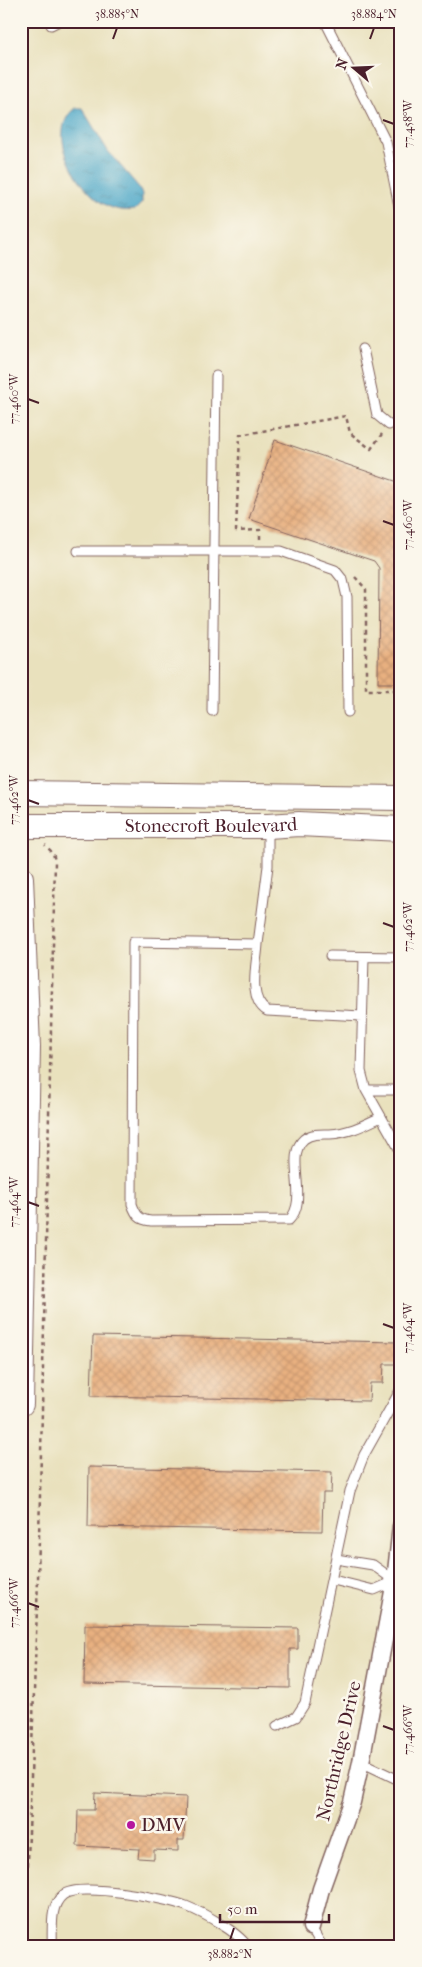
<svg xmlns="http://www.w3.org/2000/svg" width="422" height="1967" viewBox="0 0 422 1967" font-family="'IM FELL French Canon',serif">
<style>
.water{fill:url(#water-ripples);stroke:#496279}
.building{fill:url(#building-cross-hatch)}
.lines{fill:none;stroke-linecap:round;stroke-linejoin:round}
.lane-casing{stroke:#82635e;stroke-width:11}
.street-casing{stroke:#82635e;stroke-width:19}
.secondary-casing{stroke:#82635e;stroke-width:26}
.path{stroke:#82635e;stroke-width:2.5;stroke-dasharray:4 4;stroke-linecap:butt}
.lane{stroke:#fff;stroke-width:9}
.street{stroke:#fff;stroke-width:16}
.secondary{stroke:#fff;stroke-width:24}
.ticks{fill:none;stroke:#4a1f2b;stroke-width:2}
.poi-dot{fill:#b5179e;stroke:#fbf7ec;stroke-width:2}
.labels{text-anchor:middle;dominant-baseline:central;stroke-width:5;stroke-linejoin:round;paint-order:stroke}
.street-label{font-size:19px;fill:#4a1f2b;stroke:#fbf7ec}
.poi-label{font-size:19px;fill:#4a1f2b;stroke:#fbf7ec;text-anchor:start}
.neatline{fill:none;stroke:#4a1f2b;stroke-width:2}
.ticks-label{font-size:12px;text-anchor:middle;fill:#4a1f2b}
</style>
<defs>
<pattern id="water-ripples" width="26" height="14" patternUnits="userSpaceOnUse" patternTransform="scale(1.25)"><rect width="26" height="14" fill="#48a6c7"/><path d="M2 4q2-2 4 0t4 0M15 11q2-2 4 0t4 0" fill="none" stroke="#3e87a2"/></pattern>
<pattern id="building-cross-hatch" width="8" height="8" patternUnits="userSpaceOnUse" patternTransform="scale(1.25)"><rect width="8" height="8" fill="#e8b080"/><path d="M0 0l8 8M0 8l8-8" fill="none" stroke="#c8976f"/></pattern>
</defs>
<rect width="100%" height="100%" fill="#fbf7ec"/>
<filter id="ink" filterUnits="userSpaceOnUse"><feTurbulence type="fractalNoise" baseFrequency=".02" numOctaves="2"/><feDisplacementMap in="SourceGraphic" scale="10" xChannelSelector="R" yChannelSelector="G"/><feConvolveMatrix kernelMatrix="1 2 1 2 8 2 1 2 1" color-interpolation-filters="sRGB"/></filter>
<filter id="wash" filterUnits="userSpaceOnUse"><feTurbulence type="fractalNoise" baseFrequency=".0096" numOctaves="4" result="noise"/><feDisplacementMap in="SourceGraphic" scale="20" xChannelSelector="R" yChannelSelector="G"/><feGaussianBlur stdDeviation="1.12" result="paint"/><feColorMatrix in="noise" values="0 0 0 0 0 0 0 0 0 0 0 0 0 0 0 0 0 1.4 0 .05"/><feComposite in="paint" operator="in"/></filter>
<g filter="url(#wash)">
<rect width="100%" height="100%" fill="#e9e1bd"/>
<path class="water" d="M75,108H82L108,151L137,185L142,194V203L135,210C123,211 113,210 102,203C76,186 45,132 75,108Z"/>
<g id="blocks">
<path class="building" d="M275,440L401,483V683H378L379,568L374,561L249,519Z
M93,1336L397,1342V1364H384L383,1383H370L369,1401L91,1396Z
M89,1467L332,1472L331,1493H323L322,1531L88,1527Z
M85,1625L298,1628V1649H290V1688L84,1684Z
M95,1793L186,1797L184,1840H178V1851L154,1850V1859L138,1858L139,1849L77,1846L78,1810H94Z"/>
</g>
</g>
<g filter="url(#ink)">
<use href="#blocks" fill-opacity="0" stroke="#82635e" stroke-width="1"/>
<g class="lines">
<defs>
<path id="lane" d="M51,21V25L59,21
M325,21L386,142L401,216
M363,349L377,415L389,425
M78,551H281L335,570L343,580L347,597L348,712
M212,711L216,376
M258,944L268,866V827
M330,956L401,957
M364,957L361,1071L366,1090L401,1152
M362,1016L267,1011C247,999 257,964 258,944L133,942L132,1204C136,1215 139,1220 151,1221L289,1220C310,1200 284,1156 304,1139C312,1133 321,1134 330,1134C349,1133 364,1125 381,1117
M366,1090H401
M336,1559L373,1565L395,1581
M333,1580L374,1590L395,1581
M277,1726L296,1717L305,1703L350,1491L364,1455L401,1389
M361,1762L401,1781
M399,1874L401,1870
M311,1927L322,1946
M52,1946C53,1930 49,1906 63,1895C79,1882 166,1898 186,1906C203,1913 237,1931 247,1946"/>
<path id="street" d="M311,1927L321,1889L352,1802L361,1762L395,1581L401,1526"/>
<g id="secondary">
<path d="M21,793L401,798"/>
<path id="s1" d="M21,826H268L299,824L401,829"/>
<path d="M21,878L28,1047L21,1404"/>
</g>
</defs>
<use href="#lane" class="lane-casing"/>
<use href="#street" class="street-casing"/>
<use href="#secondary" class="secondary-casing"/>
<path class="path" d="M396,415L401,409
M260,539V530L236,531L240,435L346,416L350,433L371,449L382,434
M355,577L366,589V690H401
M25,1946L38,1579L55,861L53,853L45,845"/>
<use href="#lane" class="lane"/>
<use href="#street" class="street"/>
<use href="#secondary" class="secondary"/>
</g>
</g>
<path class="ticks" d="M113,39L117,28M370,39L374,28M383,120L394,124M28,399L39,403M383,521L394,525M28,800L39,804M383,923L394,927M28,1202L39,1206M383,1324L394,1328M28,1603L39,1607M383,1726L394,1730M230,1940L234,1928"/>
<circle class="poi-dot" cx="131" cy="1825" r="5"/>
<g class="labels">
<g class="street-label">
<text stroke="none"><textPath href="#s1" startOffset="190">Stonecroft Boulevard</textPath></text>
<text transform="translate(339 1751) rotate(-77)">Northridge Drive</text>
</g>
<g class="poi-label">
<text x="141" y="1825">DMV</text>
</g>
</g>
<rect width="422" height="1967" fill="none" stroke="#fbf7ec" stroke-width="55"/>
<g transform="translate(354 68) rotate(289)" stroke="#fbf7ec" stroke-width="4" paint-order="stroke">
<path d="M0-4L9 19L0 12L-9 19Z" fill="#4a1f2b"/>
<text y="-8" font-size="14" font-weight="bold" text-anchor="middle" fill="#4a1f2b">N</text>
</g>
<path d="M220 1914v8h109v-8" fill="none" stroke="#4a1f2b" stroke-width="2.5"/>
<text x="227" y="1914" font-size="15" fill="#4a1f2b" stroke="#fbf7ec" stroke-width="4" paint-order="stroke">50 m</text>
<rect x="28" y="28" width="366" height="1912" class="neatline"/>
<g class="ticks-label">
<text x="117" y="18">38.885°N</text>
<text x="374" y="18">38.884°N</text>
<text transform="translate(408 124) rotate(-90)" y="4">77.458°W</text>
<text transform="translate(14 399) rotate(-90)" y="4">77.460°W</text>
<text transform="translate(408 525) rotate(-90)" y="4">77.460°W</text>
<text transform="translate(14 800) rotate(-90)" y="4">77.462°W</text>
<text transform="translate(408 927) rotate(-90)" y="4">77.462°W</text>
<text transform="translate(14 1202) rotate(-90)" y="4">77.464°W</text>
<text transform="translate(408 1328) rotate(-90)" y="4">77.464°W</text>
<text transform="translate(14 1603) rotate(-90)" y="4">77.466°W</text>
<text transform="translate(408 1730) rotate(-90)" y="4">77.466°W</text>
<text x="230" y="1958">38.882°N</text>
</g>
</svg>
